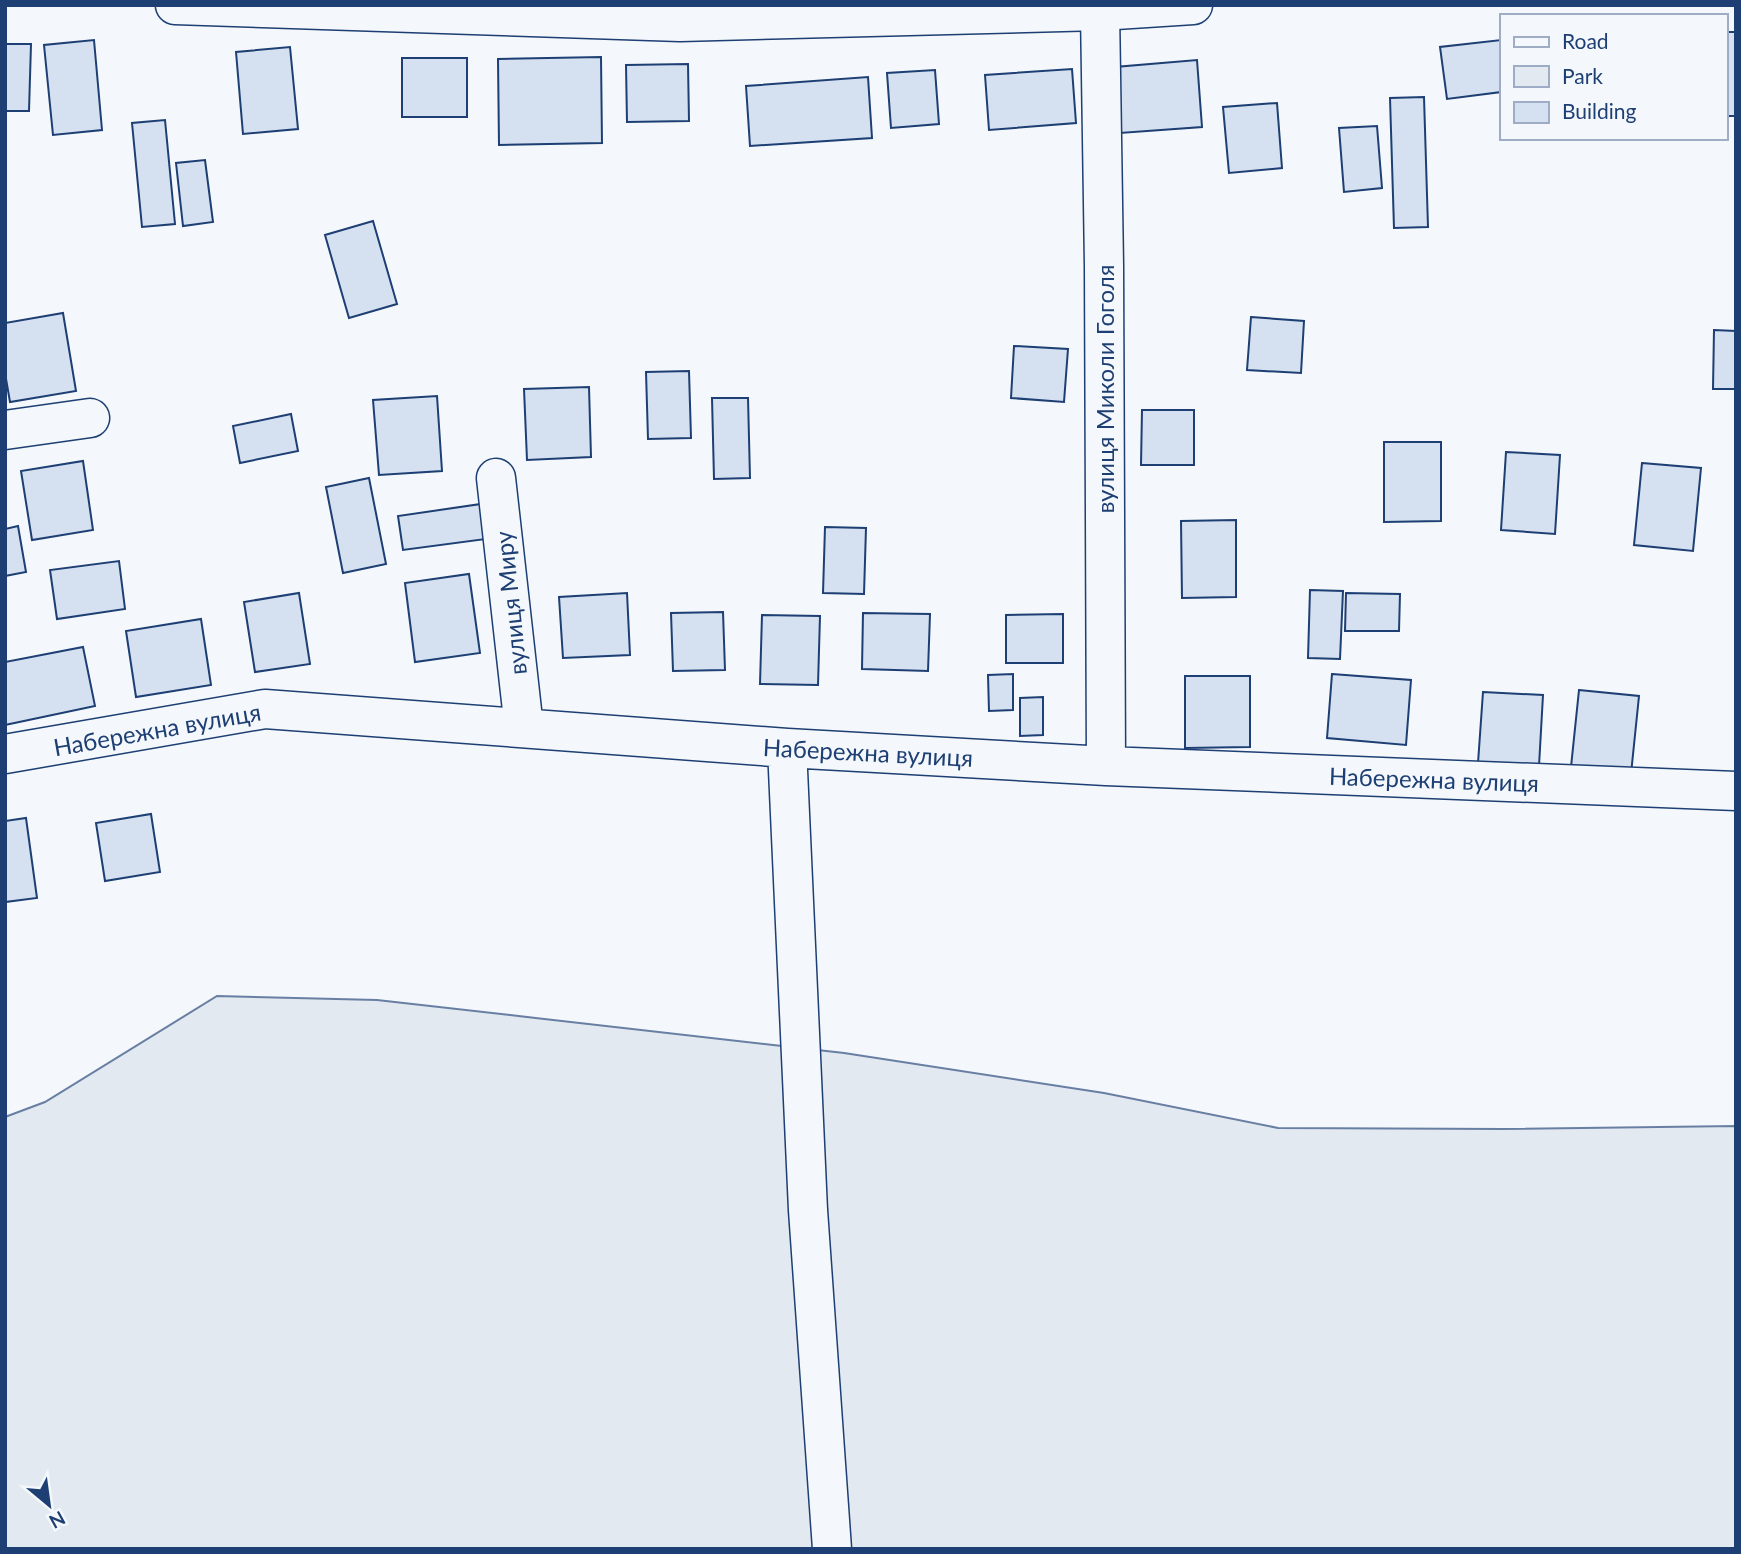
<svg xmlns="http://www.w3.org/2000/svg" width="1741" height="1554" viewBox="0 0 1741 1554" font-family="Lato,sans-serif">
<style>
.green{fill:#e3e9f0;stroke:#687fa3;stroke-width:2}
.building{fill:#d5e0f0;stroke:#1d3f73;stroke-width:2}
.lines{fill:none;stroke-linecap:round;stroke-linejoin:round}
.minor-casing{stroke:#1d3f73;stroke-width:41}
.major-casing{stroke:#1d3f73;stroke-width:41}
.minor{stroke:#f4f7fb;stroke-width:38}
.major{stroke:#f4f7fb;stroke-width:38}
.labels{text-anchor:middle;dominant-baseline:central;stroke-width:5;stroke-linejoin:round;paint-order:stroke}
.street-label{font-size:24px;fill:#1d3f73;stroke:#f4f7fb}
</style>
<rect width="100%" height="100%" fill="#f4f7fb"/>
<path class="green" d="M217,996L377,1000L844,1053L1104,1093L1278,1128L1503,1129L1736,1126V1549H5V1117L45,1102Z"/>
<path class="building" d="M1725,32H1736V116H1725Z
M94,40L102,130L53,135L44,45Z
M1501,40V92L1447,99L1440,47Z
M5,44H31L29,111H5Z
M290,47L298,129L243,134L236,52Z
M601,57L602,143L499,145L498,59Z
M402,58H467V117H402Z
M1197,60L1202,127L1120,133L1115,67Z
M688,64L689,121L627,122L626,65Z
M1072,69L1076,123L989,130L985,75Z
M935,70L939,124L891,128L887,73Z
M868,77L872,138L750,146L746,86Z
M1424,97L1428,227L1394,228L1390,98Z
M1277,103L1282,168L1229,173L1223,107Z
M165,120L175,224L142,227L132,123Z
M1377,126L1382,188L1344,192L1339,128Z
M205,160L213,222L183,226L176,163Z
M373,221L397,304L349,318L325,235Z
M63,313L76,391L10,402L5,373V323Z
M1251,317L1304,321L1301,373L1247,370Z
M1714,330L1736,331V389H1713Z
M1014,346L1068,349L1064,402L1011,398Z
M689,371L691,438L648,439L646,372Z
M589,387L591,457L527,460L524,389Z
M437,396L442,471L379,475L373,400Z
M712,398H748L750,478L714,479Z
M1142,410H1194V465H1141Z
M291,414L298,451L240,463L233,426Z
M1384,442H1441V521L1384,522Z
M1506,452L1560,455L1555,534L1501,530Z
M83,461L93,530L32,540L21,471Z
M1642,463L1701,468L1693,551L1634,545Z
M369,478L386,564L343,573L326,487Z
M481,504L486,539L403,550L398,516Z
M1236,520V597L1182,598L1181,521Z
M18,526L26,572L5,576V529Z
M825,527L866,528L864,594L823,593Z
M119,561L125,609L57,619L50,570Z
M469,574L480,653L415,662L405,583Z
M1310,590L1343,591L1340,659L1308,658Z
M299,593L310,664L255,672L244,602Z
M627,593L630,655L563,658L559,597Z
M1346,593L1400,594L1399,631H1345Z
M723,612L725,670L673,671L671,613Z
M863,613L930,614L928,671L862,669Z
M1063,614V663H1006V615Z
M762,615L820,616L818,685L760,684Z
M201,619L211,685L136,697L126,631Z
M83,647L95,706L5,725V662Z
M1013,674V710L989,711L988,675Z
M1332,674L1411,680L1406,745L1327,738Z
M1185,676H1250V747L1185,748Z
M1579,690L1639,696L1631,774L1571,767Z
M1483,692L1543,695L1539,766L1478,763Z
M1043,697V735L1020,736V698Z
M151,814L160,872L105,881L96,823Z
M26,818L37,898L5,902V821Z"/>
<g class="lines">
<defs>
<path id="minor" d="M1100,11L1104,266L1106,766
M5,430L90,418
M496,478L524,728
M787,748L808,1210L832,1549
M5,754L265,709L787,748L1106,766L1736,791"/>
<path id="major" d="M175,5L680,22L1100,11L1193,5"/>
</defs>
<use href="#minor" class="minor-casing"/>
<use href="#major" class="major-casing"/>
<use href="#minor" class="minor"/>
<use href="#major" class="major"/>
</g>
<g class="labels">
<g class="street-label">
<text transform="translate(1104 389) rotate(-90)">вулиця Миколи Гоголя</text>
<text transform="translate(510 603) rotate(-96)">вулиця Миру</text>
<text transform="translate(157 729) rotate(-10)">Набережна вулиця</text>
<text transform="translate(868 752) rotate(3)">Набережна вулиця</text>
<text transform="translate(1434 779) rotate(2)">Набережна вулиця</text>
</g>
</g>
<rect width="1741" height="1554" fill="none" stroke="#1d3f73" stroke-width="14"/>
<rect x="1500" y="14" width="228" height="126" fill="#f4f7fb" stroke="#9eadc5" stroke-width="2"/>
<rect x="1514" y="37" width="35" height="10" fill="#f4f7fb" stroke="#9eadc5" stroke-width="2"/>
<text x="1562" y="49" font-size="21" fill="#1d3f73">Road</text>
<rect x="1514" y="66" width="35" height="21" fill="#e3e9f0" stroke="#9eadc5" stroke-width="2"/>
<text x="1562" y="84" font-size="21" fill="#1d3f73">Park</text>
<rect x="1514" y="102" width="35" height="21" fill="#d5e0f0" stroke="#9eadc5" stroke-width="2"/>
<text x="1562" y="119" font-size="21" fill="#1d3f73">Building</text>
<g transform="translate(49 1505) rotate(151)" stroke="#f4f7fb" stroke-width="5" paint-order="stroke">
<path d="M0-5L12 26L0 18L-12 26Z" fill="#1d3f73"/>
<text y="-10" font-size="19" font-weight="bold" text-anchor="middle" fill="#1d3f73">N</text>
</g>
</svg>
